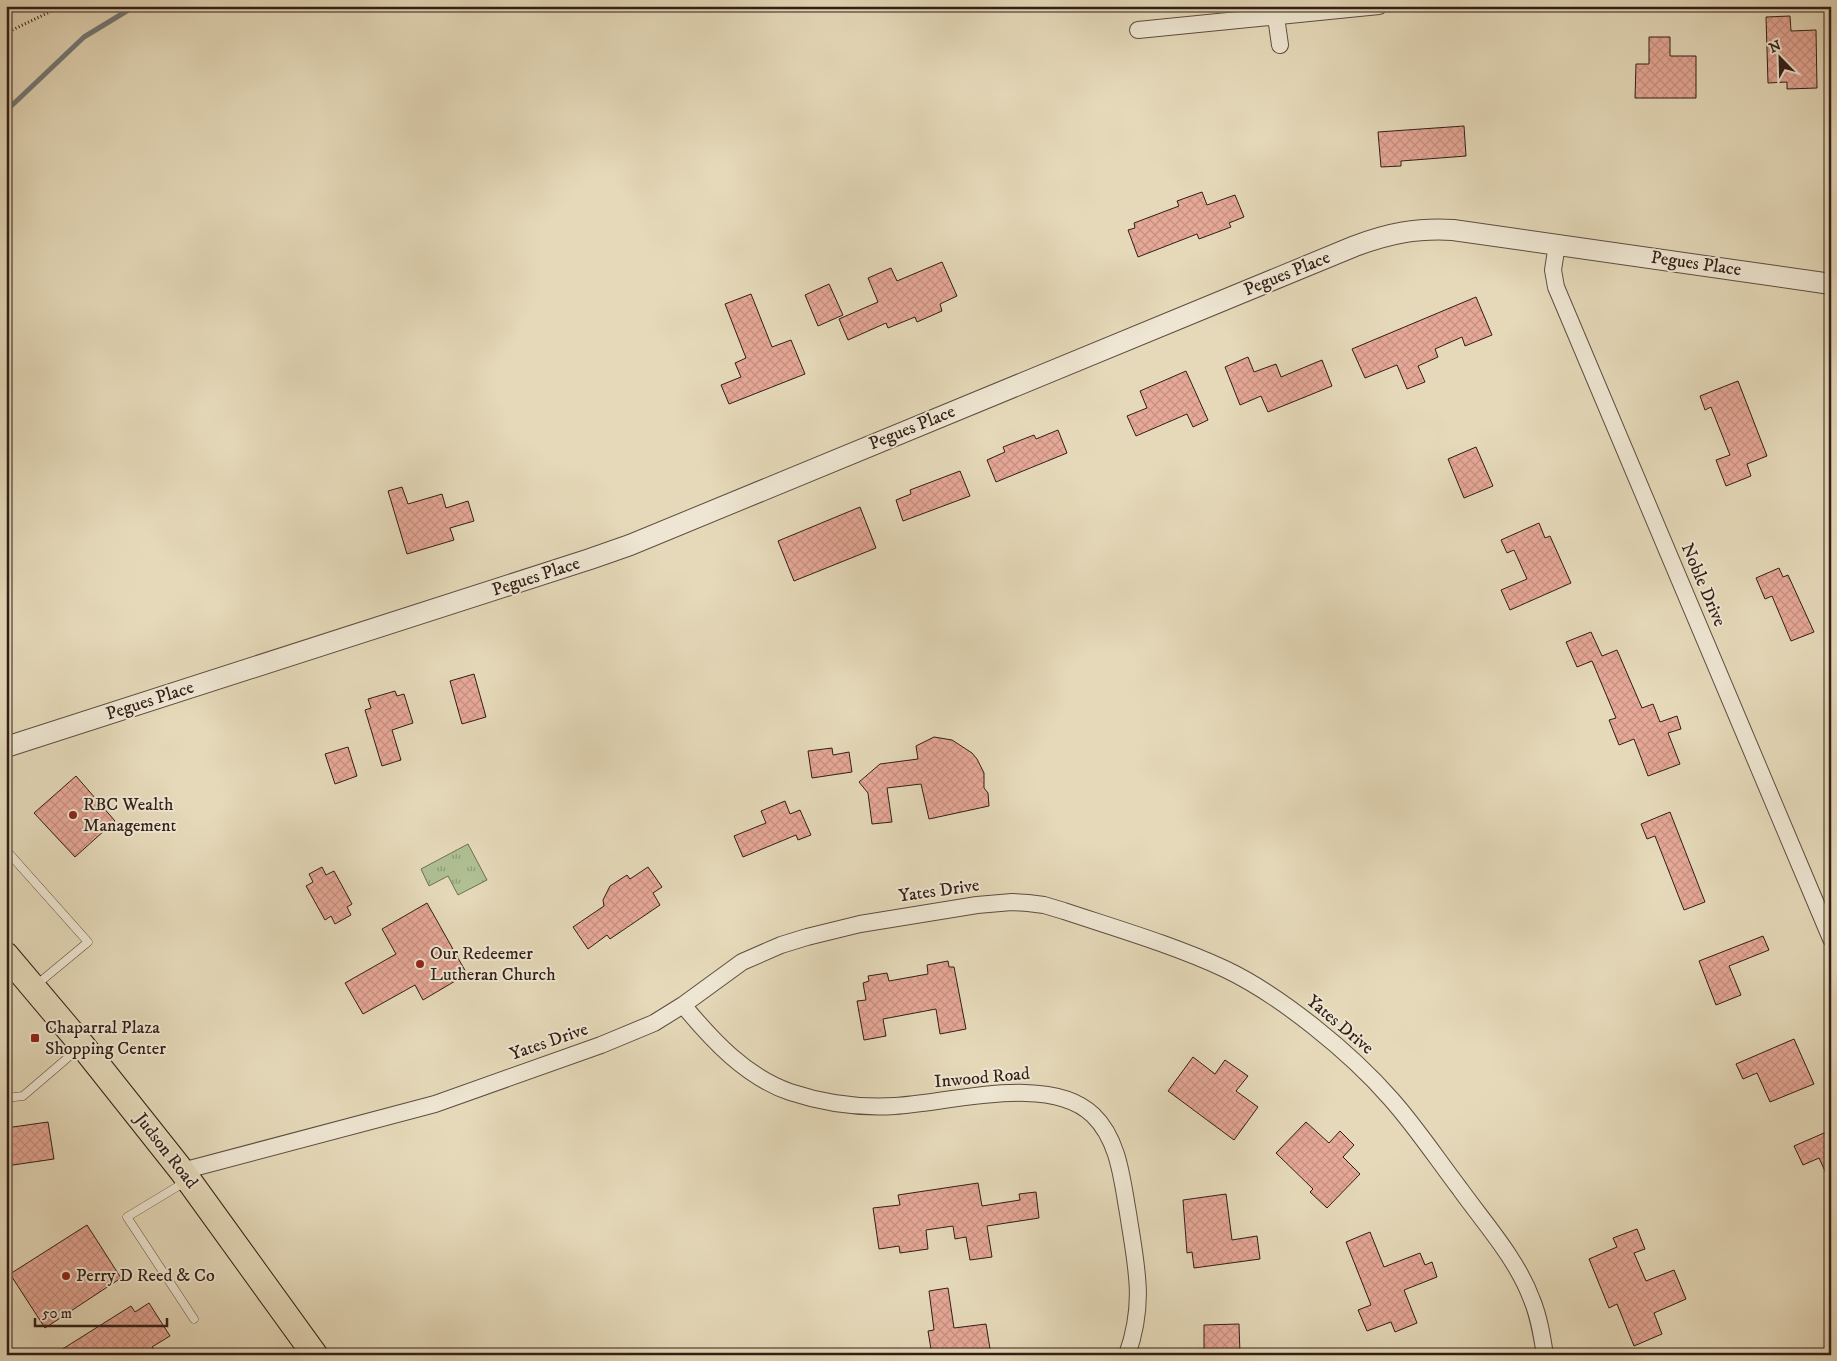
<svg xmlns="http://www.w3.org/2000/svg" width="1837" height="1361" viewBox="0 0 1837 1361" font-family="'IM FELL DW Pica',serif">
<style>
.park{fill:url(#park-tufts);stroke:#706f55}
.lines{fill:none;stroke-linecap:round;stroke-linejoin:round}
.stream{stroke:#727a7a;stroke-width:5}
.building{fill:url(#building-cross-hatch);stroke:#311e17}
.service-casing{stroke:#5e4d40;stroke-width:9}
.minor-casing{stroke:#5e4d40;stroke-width:18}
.tertiary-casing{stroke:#5e4d40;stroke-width:22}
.primary-casing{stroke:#311e17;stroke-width:27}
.path{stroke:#311e17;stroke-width:3;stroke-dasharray:1 2.5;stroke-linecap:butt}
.service{stroke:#eee6d2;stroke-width:8}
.minor{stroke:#eee6d2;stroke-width:16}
.tertiary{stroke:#eee6d2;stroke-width:20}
.primary{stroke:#e5d9b9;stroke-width:25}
.poi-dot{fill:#8f2418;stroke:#eee6d2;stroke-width:2}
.labels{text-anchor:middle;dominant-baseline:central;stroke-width:4;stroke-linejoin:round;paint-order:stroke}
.street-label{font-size:18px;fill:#311e17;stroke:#eee6d2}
.poi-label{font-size:18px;fill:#311e17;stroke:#eee6d2;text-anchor:start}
</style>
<defs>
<pattern id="park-tufts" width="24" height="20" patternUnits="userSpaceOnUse" patternTransform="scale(1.25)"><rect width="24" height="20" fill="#afc093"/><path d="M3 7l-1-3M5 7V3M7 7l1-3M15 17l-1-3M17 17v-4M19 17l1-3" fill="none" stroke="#8f9b77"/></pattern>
<pattern id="building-cross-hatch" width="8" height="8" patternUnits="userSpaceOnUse" patternTransform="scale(1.25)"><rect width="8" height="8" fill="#e6a897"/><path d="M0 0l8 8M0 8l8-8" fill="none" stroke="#c69081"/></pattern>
</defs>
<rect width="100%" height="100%" fill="#e5d9b9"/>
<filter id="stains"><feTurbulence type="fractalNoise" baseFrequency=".004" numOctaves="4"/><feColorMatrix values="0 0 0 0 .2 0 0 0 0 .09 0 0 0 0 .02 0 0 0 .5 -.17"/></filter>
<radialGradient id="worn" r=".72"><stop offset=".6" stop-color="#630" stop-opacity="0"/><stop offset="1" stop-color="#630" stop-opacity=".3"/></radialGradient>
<path class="park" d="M468,844L487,880L458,895L448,876L429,886L421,869Z"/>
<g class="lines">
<path class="stream" d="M6,111L84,37L135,6"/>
</g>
<path class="building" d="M1790,16L1791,31L1816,30L1817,88L1787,89V82L1768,83L1766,17Z
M1649,37H1670V56H1696V98H1635L1636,64H1649Z
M1464,126L1466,156L1401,161V166L1381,167L1378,132Z
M1202,192L1207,205L1235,195L1244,217L1229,223L1231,227L1199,239L1197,234L1138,257L1128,230L1135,228L1134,223L1179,206L1177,201Z
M942,262L957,296L940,304L942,311L917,322L915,317L888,328L886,323L848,340L839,319L878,302L868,278L891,268L897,281Z
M829,284L843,315L818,326L805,295Z
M751,294L772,347L791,340L805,374L729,404L721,385L741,377L735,363L746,358L725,304Z
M1476,297L1492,335L1465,346L1462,337L1435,349L1438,357L1418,366L1425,382L1407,389L1397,365L1365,378L1352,349Z
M1248,357L1254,372L1276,364L1281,377L1322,360L1332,386L1268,412L1261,396L1240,405L1225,367Z
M1186,371L1208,420L1193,427L1187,414L1136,436L1127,416L1147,408L1140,391Z
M1738,381L1767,456L1747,464L1751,476L1726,486L1716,460L1730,455L1711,407L1705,410L1700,396Z
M1058,430L1067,453L996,482L987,460L1005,452L1003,447L1034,435L1036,439Z
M1476,447L1493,486L1464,498L1448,459Z
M960,471L970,496L903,521L896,500L911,494L910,490Z
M402,487L408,504L442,494L446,508L468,501L474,521L450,528L454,540L407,554L388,491Z
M860,507L876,548L794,581L778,541Z
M1539,523L1545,538L1550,536L1571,583L1510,610L1501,590L1527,579L1514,550L1507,553L1501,540Z
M1779,568L1783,577L1788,575L1814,632L1791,641L1772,596L1765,599L1756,578Z
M1591,632L1602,656L1617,650L1642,708L1653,704L1660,722L1677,716L1681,729L1668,733L1680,764L1648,776L1634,739L1619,745L1609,720L1616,718L1592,661L1577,667L1566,642Z
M474,674L486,717L462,724L450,681Z
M395,691L397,696L404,694L413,723L392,730L401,760L382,766L365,710L371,708L368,699Z
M934,737L952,740L972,753L977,759L984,773V788L988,793L989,806L929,819L921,784L887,788L892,822L872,824L868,793L859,782L880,764L918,759L916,746Z
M348,747L357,776L335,784L325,754Z
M832,748L833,755L849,752L852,772L812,778L808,751Z
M76,776L115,821L75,857L34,813Z
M785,801L790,814L800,810L811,835L798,840L796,835L743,857L734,836L766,823L761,811Z
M1670,812L1705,902L1684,910L1655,836L1647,839L1641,824Z
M322,867L326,875L334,871L352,904L347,907L351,915L335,924L331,916L325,920L306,886L313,882L309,874Z
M648,867L662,887L653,893L660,905L610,939L607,935L588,949L573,927L604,906L603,900L610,886L627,875L630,879Z
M427,903L467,974L423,1000L415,985L363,1014L345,983L396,954L382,929Z
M1763,936L1769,950L1729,966L1741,995L1716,1005L1699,961Z
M948,961L949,967H954L966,1029L940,1034L936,1009L883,1019L886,1036L864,1040L857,1001L866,1000L863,983L869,981L868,976L887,973L889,981L928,974L927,965Z
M1794,1039L1814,1084L1770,1102L1757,1073L1743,1079L1736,1064Z
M1193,1057L1215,1074L1225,1060L1248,1076L1236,1091L1258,1107L1234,1140L1168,1091Z
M48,1122L54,1159L6,1166V1128Z
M1306,1122L1329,1143L1340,1131L1354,1145L1343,1157L1360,1174L1327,1208L1310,1192L1313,1189L1276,1153Z
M1831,1130V1184L1819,1158L1803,1165L1794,1146Z
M978,1183L982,1206L1020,1200L1019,1194L1036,1192L1039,1218L987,1226L992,1257L970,1260L966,1237L955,1239L953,1226L926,1230L928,1249L900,1253L899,1246L879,1249L873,1208L900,1205L898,1195Z
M1226,1194L1232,1240L1257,1236L1260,1259L1194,1268L1192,1252L1187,1253L1183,1200Z
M87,1225L121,1278L45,1328L10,1274Z
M1637,1229L1645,1249L1634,1253L1646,1281L1674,1270L1686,1299L1654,1313L1662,1334L1634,1346L1617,1304L1609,1308L1589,1259L1617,1247L1613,1238Z
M1370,1232L1384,1267L1420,1253L1425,1265L1432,1262L1437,1277L1404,1290L1417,1323L1395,1332L1391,1322L1367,1331L1358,1310L1371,1305L1346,1242Z
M948,1288L954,1328L986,1324L991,1355H932L928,1331L934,1330L929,1291Z
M149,1303L170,1336L152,1347L158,1355H53L131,1306L135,1312Z
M1239,1324L1240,1355H1204V1325Z"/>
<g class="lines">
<defs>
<path id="service" d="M6,850L88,942L35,986
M6,1098L23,1096L79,1048
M185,1182L127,1217L194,1319"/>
<path id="minor" d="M1276,17L1280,45
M1138,30L1379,6
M1557,244L1553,270L1556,287L1831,939
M683,1005C712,1040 746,1077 790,1092C823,1103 861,1108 895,1106C950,1103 1050,1073 1093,1115C1119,1140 1122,1180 1128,1213C1136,1266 1146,1302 1127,1355
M182,1171L435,1104L601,1045L654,1023L683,1005L742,962L781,945L807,937L860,924L977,905L1012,902L1028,903L1044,905L1064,911C1118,929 1173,945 1225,969C1280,995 1351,1053 1391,1099C1416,1127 1437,1159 1460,1189C1485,1224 1517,1259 1532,1300C1539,1317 1542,1336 1545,1355"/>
<path id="tertiary" d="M6,747L590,559L630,545L1355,246C1390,233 1416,228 1453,230L1831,284"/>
<path id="primary" d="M6,955L82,1045L182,1171L315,1355"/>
</defs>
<use href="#service" class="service-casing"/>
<use href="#minor" class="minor-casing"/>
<use href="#tertiary" class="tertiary-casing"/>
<use href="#primary" class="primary-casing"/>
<path class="path" d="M6,33L62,6"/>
<use href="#service" class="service"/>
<use href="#minor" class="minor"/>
<use href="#tertiary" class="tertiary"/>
<use href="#primary" class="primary"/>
</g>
<g class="poi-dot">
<circle cx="73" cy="815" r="5"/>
<circle cx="420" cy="964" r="5"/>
<rect x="30" y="1033" width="10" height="10" rx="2.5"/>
<circle cx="66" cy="1276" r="5"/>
</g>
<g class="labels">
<g class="street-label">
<text transform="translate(1696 264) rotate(8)">Pegues Place</text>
<text transform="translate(1287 274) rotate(-22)">Pegues Place</text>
<text transform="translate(912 428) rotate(-22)">Pegues Place</text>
<text transform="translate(536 577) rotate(-18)">Pegues Place</text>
<text transform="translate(1703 585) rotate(67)">Noble Drive</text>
<text transform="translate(150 701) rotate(-18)">Pegues Place</text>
<text transform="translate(939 891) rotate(-8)">Yates Drive</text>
<text transform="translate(1340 1025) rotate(40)">Yates Drive</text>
<text transform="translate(549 1042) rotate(-19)">Yates Drive</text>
<text transform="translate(982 1078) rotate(-5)">Inwood Road</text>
<text transform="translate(166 1151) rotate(52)">Judson Road</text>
</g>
<g class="poi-label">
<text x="83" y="805">RBC Wealth<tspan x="83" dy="21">Management</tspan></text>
<text x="430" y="954">Our Redeemer<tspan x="430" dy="21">Lutheran Church</tspan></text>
<text x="45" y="1028">Chaparral Plaza<tspan x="45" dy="21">Shopping Center</tspan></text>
<text x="76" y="1276">Perry D Reed &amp; Co</text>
</g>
</g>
<rect width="1837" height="1361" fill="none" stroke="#e5d9b9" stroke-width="25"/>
<rect x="8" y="8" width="1822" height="1346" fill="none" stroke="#311e17" stroke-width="2.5"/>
<rect x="12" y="12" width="1812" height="1336" fill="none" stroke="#311e17"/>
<g transform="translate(1780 58) rotate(337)" stroke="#eee6d2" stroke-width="4" paint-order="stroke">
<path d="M0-4L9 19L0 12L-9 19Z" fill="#311e17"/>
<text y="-8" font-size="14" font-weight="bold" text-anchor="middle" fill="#311e17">N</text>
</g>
<path d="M35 1318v8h132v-8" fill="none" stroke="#311e17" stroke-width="2.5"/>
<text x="42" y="1318" font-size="15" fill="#311e17" stroke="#eee6d2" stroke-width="4" paint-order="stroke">50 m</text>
<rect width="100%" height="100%" filter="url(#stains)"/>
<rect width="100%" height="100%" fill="url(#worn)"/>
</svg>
